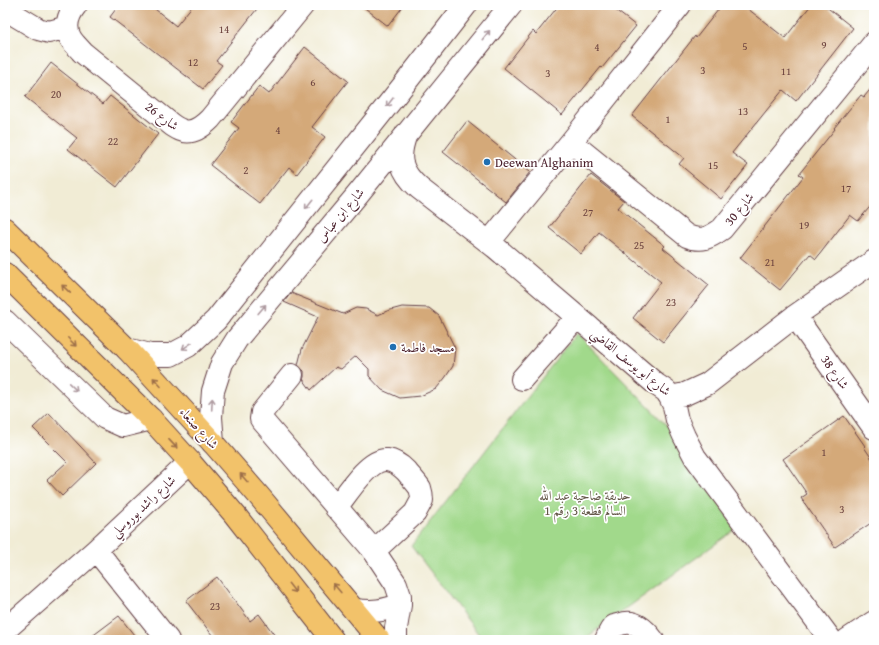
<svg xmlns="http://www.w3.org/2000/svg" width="879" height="645" viewBox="0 0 879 645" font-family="'Gentium Book Plus',Amiri,serif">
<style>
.green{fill:#a1d98b;stroke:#767c5b}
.building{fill:#d4a979}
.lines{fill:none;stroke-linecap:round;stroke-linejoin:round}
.minor-casing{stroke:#633e44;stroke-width:24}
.major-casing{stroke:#633e44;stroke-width:24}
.minor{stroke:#fff;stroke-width:22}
.major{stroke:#f2c26a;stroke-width:22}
.oneway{stroke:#ae9aa0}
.oneway2{stroke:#9e704a}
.poi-dot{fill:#1f6fb2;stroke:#fff;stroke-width:1.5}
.labels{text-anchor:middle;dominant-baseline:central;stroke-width:3.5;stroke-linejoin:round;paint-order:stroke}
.number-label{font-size:11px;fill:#6c423e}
.street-label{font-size:13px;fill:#4a1f2b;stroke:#fff}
.poi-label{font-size:13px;fill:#4a1f2b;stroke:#fff;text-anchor:start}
.park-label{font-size:13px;fill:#645748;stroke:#fff}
</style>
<rect width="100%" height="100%" fill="#fff"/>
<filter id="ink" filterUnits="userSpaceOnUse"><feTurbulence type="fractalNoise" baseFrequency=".025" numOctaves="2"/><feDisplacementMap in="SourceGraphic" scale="8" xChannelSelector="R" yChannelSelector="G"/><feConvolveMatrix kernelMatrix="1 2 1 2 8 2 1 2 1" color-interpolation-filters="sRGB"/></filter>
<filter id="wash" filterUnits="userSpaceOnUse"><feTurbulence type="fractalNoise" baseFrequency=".012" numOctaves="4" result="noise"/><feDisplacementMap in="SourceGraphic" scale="16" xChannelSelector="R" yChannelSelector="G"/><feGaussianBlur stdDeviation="0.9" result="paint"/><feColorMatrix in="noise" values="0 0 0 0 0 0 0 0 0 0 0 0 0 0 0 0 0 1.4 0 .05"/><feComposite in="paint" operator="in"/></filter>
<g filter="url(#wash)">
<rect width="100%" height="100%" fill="#f1ecd5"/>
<path class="green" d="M577,333L671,430L736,529L583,640H483L411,546Z"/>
<g id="blocks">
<path class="building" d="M119,5H150L176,26L193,5H260L216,61L222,65L203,89L110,17Z
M361,5H404L388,26Z
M559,5H609L636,26L602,68L601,67L562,115L504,68L533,31L536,34Z
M722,5H743L785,38L811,5H824L853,28L796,101L783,90L732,153L748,165L721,199L679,164L684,158L632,116L695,36L696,38Z
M305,47L348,81L312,127L325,137L297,174L289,167L260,204L210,165L239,128L231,122L259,86L269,94Z
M51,63L103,104L110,96L158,134L117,187L68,149L77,138L25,97Z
M874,85V202L858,221L850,215L816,259L810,254L780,290L740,258L803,177L799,174L835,129L834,128L861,95L864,97Z
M467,121L530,172L506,202L443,152Z
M591,175L624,201L618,208L665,246L663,248L709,285L663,342L633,318L661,282L599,232L581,254L549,228Z
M291,293L343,314L356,308L366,309L378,315L387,311L402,307L429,308L439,316L455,348L453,366L445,378L436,389L420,396L400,398L382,390L369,376V369L356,356L341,369L336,367L311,390L303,379L304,377V371L298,365L302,349L318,317L284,302Z
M49,413L96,463L62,496L47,480L67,462L33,428Z
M844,416L865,446L864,447L874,462V521L835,547L801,498L807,494L783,459Z
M217,577L250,621L259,614L278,640H216L186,601Z
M119,616L138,640H87Z"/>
</g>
</g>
<g filter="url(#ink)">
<use href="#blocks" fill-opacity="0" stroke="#633e44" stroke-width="1"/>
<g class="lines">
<defs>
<path id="minor" d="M76,5C68,15 64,28 71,39C74,44 79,48 82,52L172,125C175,127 178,129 181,130C192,135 202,127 210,119L303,5
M5,9L38,29L49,32L67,27
M406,134C397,158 400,171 419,188L495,247L657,385L666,391L670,397L674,406L677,420L684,436L695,457L831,640
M571,142L687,236C702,242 709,238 722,229L874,43
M489,242L571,142L680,5
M795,316L874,428
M5,321L105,418L123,426L151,419
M127,349L150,355H171L188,346L216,320L406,82L466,5
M292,375L262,412L261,419L374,551L396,584L400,596V605L396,628V640
M522,379L577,317
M670,397L685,394L707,384L795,316L874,261
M213,443L211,417L213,391L222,363L237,339L358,194L511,5
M336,508C346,495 369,458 387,460C394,461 401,466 406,471C410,476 416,482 420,488C421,491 422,496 422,500L415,513L374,551
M96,550L168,640
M355,610C374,612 382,611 400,605
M5,630L96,550L190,462
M606,640C608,635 610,629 614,626C615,626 620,624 621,624C635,619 645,629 653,640
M847,640L874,622"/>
<path id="major" d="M5,229L127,349L213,443L259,496L379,640
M5,274L151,419L190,462L235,515L333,640"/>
</defs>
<use href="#minor" class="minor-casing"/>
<use href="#major" class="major-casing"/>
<use href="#minor" class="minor"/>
<use href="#major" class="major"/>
</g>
<defs><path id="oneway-shaft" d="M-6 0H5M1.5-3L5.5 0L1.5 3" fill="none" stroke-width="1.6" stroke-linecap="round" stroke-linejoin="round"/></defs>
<g class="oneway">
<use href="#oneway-shaft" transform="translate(486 35) rotate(-51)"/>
<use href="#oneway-shaft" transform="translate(390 102) rotate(128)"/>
<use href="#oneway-shaft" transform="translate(309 204) rotate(129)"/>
<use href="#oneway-shaft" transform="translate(262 309) rotate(-50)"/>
<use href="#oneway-shaft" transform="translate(187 346) rotate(146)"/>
<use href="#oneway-shaft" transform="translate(73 387) rotate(44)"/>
<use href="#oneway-shaft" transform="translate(212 404) rotate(-87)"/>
</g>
<g class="oneway2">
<use href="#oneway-shaft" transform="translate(66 289) rotate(-136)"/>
<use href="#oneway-shaft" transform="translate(72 342) rotate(45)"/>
<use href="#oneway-shaft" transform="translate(157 382) rotate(-132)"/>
<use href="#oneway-shaft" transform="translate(173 444) rotate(47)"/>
<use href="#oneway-shaft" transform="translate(244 478) rotate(-131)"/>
<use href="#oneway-shaft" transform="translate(292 588) rotate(52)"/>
<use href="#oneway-shaft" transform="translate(337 588) rotate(-130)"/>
</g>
</g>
<g class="poi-dot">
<circle cx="487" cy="162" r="4"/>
<circle cx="393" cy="347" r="4"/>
</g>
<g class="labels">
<g class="number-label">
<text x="224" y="29">14</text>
<text x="824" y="45">9</text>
<text x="745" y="46">5</text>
<text x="597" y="47">4</text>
<text x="193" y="62">12</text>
<text x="703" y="70">3</text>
<text x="786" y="71">11</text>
<text x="548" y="73">3</text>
<text x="313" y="82">6</text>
<text x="56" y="94">20</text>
<text x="743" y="111">13</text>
<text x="668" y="119">1</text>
<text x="278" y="130">4</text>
<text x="113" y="141">22</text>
<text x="713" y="165">15</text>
<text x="246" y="170">2</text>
<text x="846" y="188">17</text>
<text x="588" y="212">27</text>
<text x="804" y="225">19</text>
<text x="639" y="245">25</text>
<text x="770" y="262">21</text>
<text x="671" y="302">23</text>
<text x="824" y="452">1</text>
<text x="842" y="509">3</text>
<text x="215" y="606">23</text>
</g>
<g class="street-label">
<text transform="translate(162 116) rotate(37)">شارع 26</text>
<text transform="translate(739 209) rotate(-51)">شارع 30</text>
<text transform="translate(340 215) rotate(-50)">شارع ابن عباس</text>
<text transform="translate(631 362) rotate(39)">شارع أبو يوسف القاضي</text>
<text transform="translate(835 372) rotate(55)">شارع 38</text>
<text transform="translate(199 428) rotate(48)">شارع صنعاء</text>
<text transform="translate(143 506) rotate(-43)">شارع راشد بوروسلي</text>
</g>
<g class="poi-label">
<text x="495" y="162">Deewan Alghanim</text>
<text x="401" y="347">مسجد فاطمة</text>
</g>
<g class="park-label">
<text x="585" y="495">حديقة ضاحية عبد الله<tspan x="585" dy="15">السالم قطعة 3 رقم 1</tspan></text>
</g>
</g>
<rect width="879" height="645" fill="none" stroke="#fff" stroke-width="20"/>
</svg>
